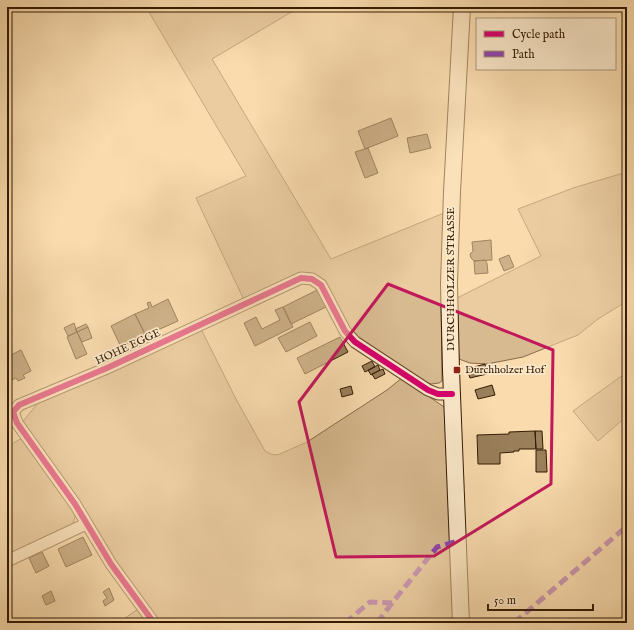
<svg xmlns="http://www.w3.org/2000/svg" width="634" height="630" viewBox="0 0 634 630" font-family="'IM FELL English',serif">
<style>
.green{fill:#d8ba90;stroke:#866a4a}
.building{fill:#9a7f5b;stroke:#341b03}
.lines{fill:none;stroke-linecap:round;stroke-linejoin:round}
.minor-casing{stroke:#654b2e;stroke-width:13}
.secondary-casing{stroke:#341b03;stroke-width:18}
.minor{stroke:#fbe8ca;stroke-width:11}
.secondary{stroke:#fbe8ca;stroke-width:16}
.quiet{stroke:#8e44ad;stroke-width:5;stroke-dasharray:10 5;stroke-linecap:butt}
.cycleway-casing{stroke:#fbe8ca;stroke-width:8}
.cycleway{stroke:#d6006c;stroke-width:6}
.marked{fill:none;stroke:#c2185b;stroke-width:3;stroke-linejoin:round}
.poi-dot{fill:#8f2418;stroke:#fbe8ca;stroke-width:1.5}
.labels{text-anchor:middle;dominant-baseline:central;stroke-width:3.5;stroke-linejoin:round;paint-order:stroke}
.street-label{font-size:11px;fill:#341b03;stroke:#fbe8ca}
.poi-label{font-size:11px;fill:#341b03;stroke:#fbe8ca;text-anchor:start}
</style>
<rect width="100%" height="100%" fill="#f9dbad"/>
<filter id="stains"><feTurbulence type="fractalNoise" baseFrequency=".005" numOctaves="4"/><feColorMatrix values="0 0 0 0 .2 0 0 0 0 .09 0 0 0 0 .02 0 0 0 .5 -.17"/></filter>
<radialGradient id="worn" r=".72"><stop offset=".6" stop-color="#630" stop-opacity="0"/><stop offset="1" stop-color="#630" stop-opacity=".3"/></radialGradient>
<path class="green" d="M146,7H300L212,59L331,259L444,213L441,294L442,381L439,383L431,384L415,378L376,352L350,331L312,275L244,300L196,198L246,176Z
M627,172V301L598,319L578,335L523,357L487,364L470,363L459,359L455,299L541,256L518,209L573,188Z
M201,329L237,401L265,451C271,454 274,456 280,454L307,442L387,390L402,378L447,409L455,623H158L21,424L41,399Z
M627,372V416L598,441L573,411Z
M22,438L76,514L73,524L7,557V447Z
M138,609L149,623H118Z"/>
<path class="building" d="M391,118L398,136L365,149L358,131Z
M427,134L431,148L410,153L407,138Z
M368,148L378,173L365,178L355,152Z
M491,240L492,260L474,261L471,258L470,254L473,251L472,242Z
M509,255L514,267L504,271L499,259Z
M485,260L487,263L488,273L475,274L474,261Z
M317,290L326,307L291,324L283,307Z
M168,299L178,321L151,333V336L147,338L135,314L149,308L147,303L150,302L152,307Z
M283,307L293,327L255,346L244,323L256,317L262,329L280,320L275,310Z
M135,314L147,338L143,340L141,337L121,347L111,326Z
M310,322L317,336L286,352L278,338Z
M74,323L77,332L68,336L64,328Z
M86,324L88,327L77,332L75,329Z
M88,327L92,338L82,342L77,332Z
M77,332L87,354L76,359L67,337Z
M340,337L348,352L305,374L297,358Z
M21,350L31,371L23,375L25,378L18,381L16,378L10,381L7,376V357Z
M372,361L375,367L365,372L362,366Z
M485,364L487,374L470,378L467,369Z
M378,365L380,370L371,375L368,370Z
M383,369L385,374L375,379L372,374Z
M492,385L495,395L478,399L475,390Z
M351,386L353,394L342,397L340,389Z
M535,431L536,449H519V451H514V452L500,453V464H478L477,435L509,434V432Z
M535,431H542L543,449H536Z
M536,450H546L547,472H536Z
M83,537L92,555L66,567L58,549Z
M42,552L49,566L36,573L29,558Z
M109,588L114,600L105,606L103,601L107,598L103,592Z
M51,591L55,601L46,605L42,596Z"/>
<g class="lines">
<defs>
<path id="minor" d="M7,561L86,524
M154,623L111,564L75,504L17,423L13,412L19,405L107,368L301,278L312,279L321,285L345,331L355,342L428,390L438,394H452"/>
<path id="secondary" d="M461,623L451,370L449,284L452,192L462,7"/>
</defs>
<use href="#minor" class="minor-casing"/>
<use href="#secondary" class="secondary-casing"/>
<use href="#minor" class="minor"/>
<use href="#secondary" class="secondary"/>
<path class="quiet" d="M345,623L370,602L392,603L437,547L458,541
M377,623L392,603
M404,623L406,622L407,623
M514,623L627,526"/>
<defs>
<path id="cycleway" d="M154,623L111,564L75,504L17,423L13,412L19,405L107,368L301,278L312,279L321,285L345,331L355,342L428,390L438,394H452"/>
</defs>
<use href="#cycleway" class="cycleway-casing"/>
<use href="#cycleway" class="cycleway"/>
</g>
<path d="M0 0H634V630H0ZM388,284L553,350L551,484L434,556L336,557L299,402Z" fill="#f9dbad" fill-opacity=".55" fill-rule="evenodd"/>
<path class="marked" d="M388,284L553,350L551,484L434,556L336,557L299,402Z"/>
<rect class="poi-dot" x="453" y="366" width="8" height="8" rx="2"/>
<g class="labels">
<g class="street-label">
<text transform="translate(451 279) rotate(-90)">DURCHHOLZER STRASSE</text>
<text transform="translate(128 347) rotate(-25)">HOHE EGGE</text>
</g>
<g class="poi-label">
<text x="465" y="370">Durchholzer Hof</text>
</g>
</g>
<rect width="634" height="630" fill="none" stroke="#f9dbad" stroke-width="24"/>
<rect x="8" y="8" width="618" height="614" fill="none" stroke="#341b03" stroke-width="2"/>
<rect x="12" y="12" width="610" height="606" fill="none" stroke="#341b03"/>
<rect x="476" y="18" width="140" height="52" fill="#fbe8ca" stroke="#ab967a"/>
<rect x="484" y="31" width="20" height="6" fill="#d6006c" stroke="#ab967a"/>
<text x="512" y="38" font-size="12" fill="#341b03">Cycle path</text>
<rect x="484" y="51" width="20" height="6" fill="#8e44ad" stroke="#ab967a"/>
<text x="512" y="58" font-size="12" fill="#341b03">Path</text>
<path d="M488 604v6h105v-6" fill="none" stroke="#341b03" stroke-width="2"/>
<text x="494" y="604" font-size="12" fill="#341b03" stroke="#fbe8ca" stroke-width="3" paint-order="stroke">50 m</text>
<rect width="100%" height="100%" filter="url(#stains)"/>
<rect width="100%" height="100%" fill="url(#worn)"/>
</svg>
